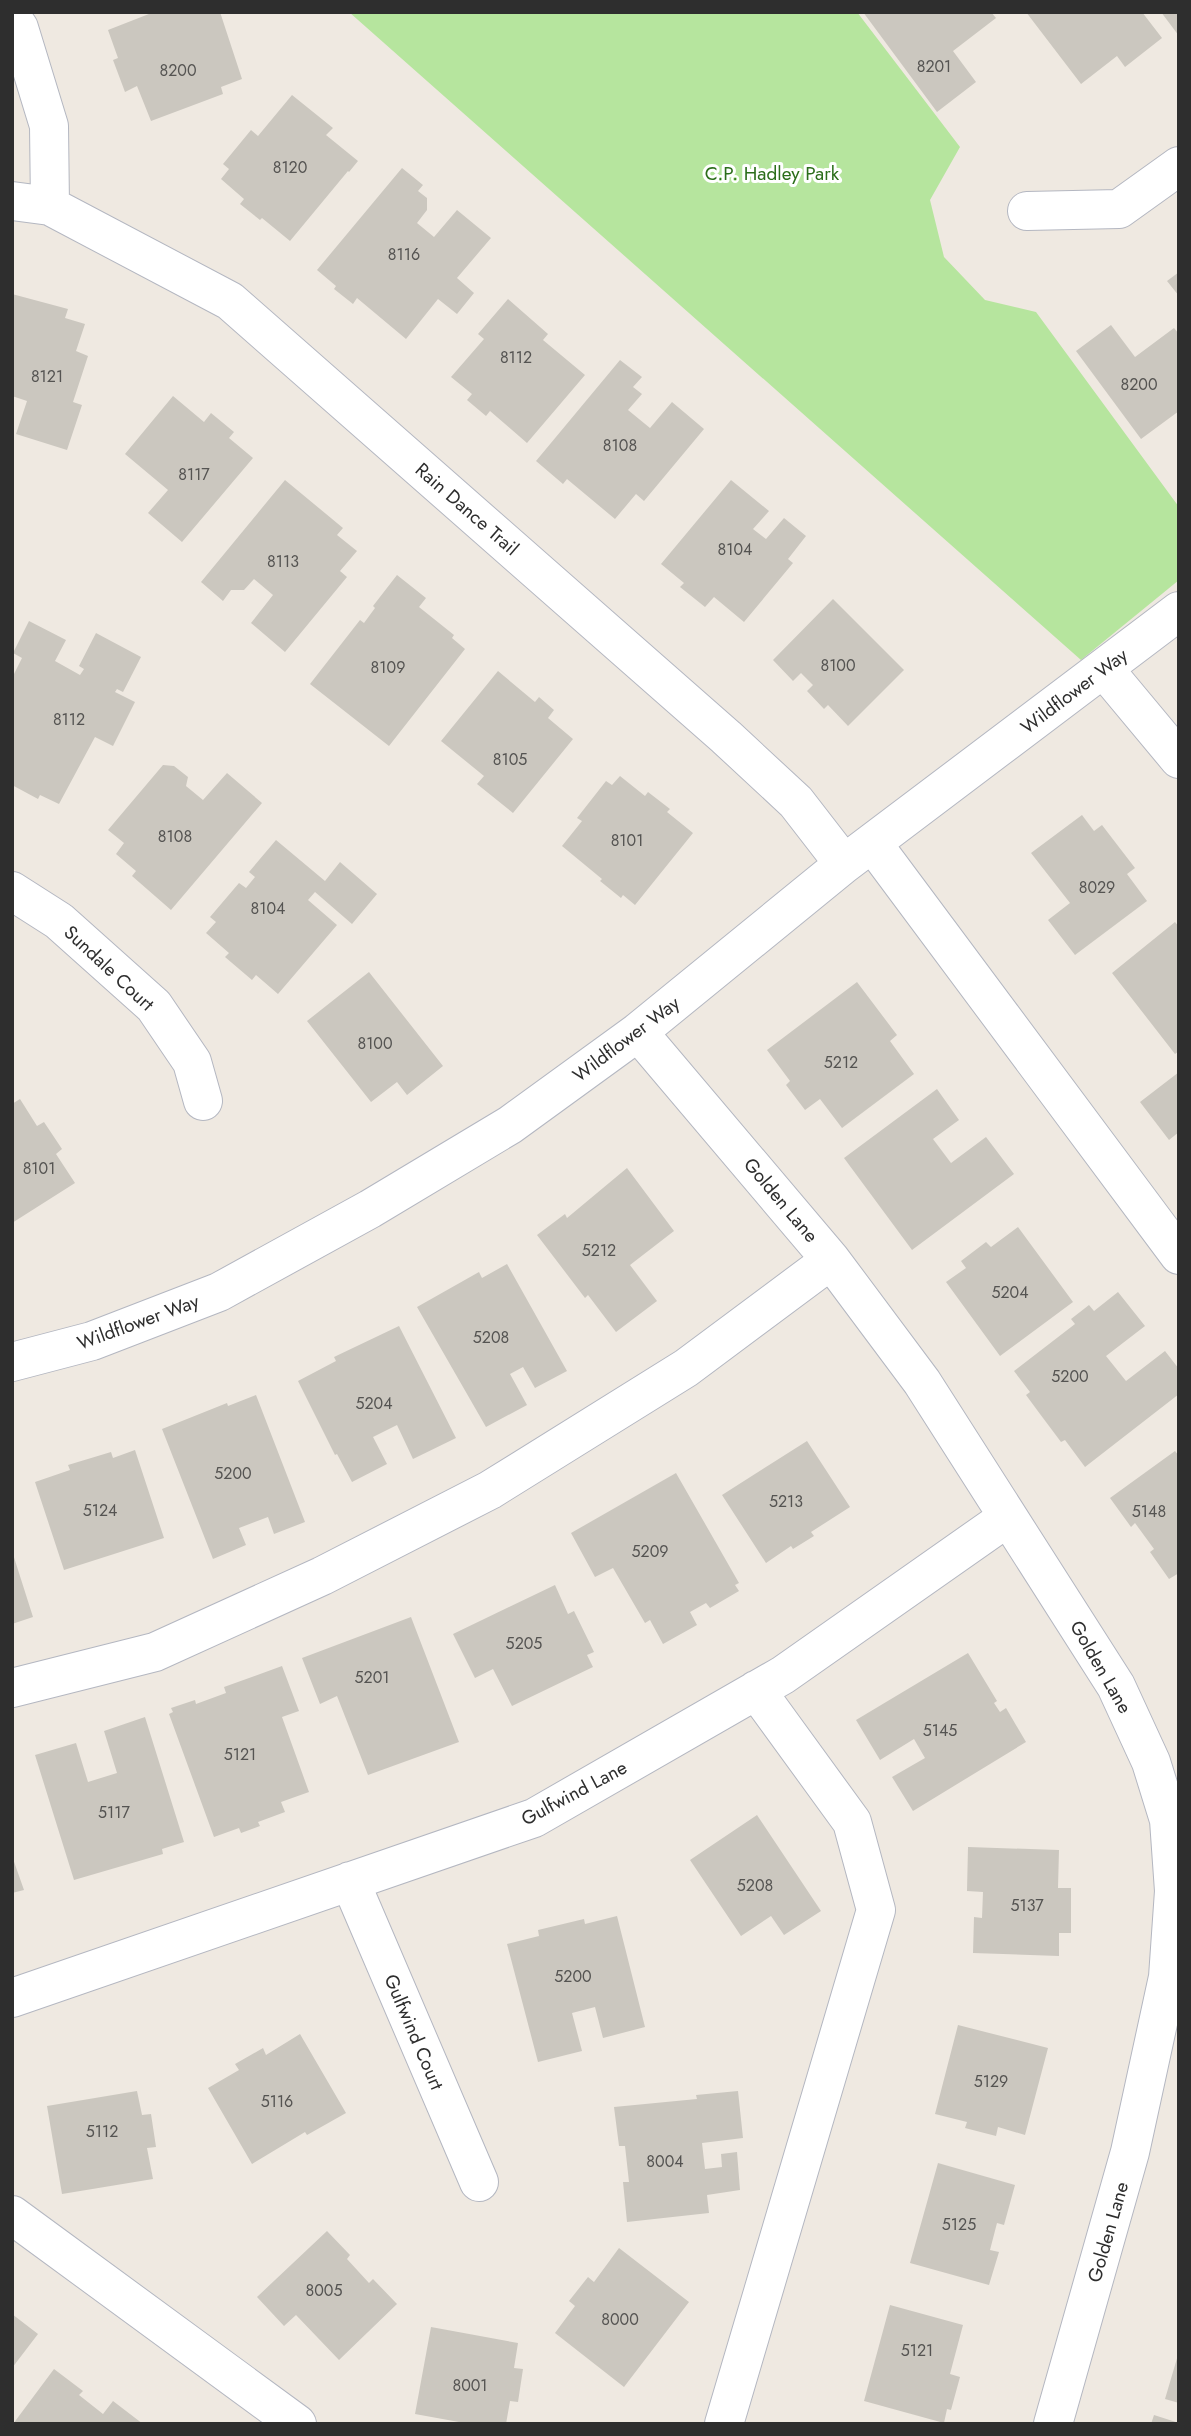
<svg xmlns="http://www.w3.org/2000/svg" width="1191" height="2436" viewBox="0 0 1191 2436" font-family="Jost,sans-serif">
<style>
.green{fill:#b6e59e}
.building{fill:#cbc7bf}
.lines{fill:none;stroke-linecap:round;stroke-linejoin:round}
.minor-casing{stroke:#b4b7c1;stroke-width:40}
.minor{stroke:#fff;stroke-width:38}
.labels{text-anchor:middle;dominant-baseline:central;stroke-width:6;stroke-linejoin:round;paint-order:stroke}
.number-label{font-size:16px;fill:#555452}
.park-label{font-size:19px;fill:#2c6e1b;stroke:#fff}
.street-label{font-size:19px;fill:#2e2e2e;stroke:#fff}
</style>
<rect width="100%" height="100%" fill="#efe9e1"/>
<path class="green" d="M349,12H857L960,147L930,200L944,257L985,300L1036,312L1179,507V580L1081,660Z"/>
<path class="building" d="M154,12H220L242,79L221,87L223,94L151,121L137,86L125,92L113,60L118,58L108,30Z
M863,12H991L996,18L953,51L976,82L937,112Z
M1026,12H1142L1162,38L1125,67L1117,56L1081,84Z
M1161,12H1179V36Z
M292,95L333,128L326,135L358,161L349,172L348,171L290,241L262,218L260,220L240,204L244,199L221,179L229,169L223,164L251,130L258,136Z
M402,168L423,185L418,191L427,198V210L417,223L434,237L457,210L491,238L457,278L474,293L457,314L438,299L406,339L357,298L353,304L334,289L336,286L317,270Z
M1179,272V296L1167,281Z
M12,294L68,309L65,318L85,324L76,351L88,356L73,402L82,405L67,450L16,434L27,401L12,396Z
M508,299L548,334L543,340L585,375L527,443L490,411L486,416L467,400L472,394L451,377L484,339L478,334Z
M1111,325L1135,357L1174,328L1179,334V411L1141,439L1076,351Z
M620,360L642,377L633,387L642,394L628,410L650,428L672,402L704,429L644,501L636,494L615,519L567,479L563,484L536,461Z
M173,396L204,422L211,413L234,432L229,438L253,458L182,542L148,513L168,490L125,454Z
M285,480L343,528L337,535L357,551L340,571L347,577L285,652L251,623L273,595L254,579L244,590H231L223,601L201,582Z
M731,480L769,511L753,529L766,539L784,518L806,536L788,559L793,563L744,622L714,597L705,607L680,587L684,583L661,564Z
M397,575L426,598L419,607L454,635L452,638L465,649L389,746L310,684L360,620L364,623L375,608L373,606Z
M833,599L904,670L848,726L828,705L824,709L807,691L813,685L801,673L793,681L773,660Z
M29,621L66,640L55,661L80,675L84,669L79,666L96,633L141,657L123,692L117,689L115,692L135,702L113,746L95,737L59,804L40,795L38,799L12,785V678L22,658L13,653Z
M498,671L535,702L539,697L554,710L548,718L573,739L513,813L477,784L484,776L441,741Z
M163,765L174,766L188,777L186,786L203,800L227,773L262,803L171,910L132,876L136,871L116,854L124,843L108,830Z
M620,776L645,796L648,792L670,809L667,812L693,833L635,905L623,895L621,898L600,881L602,879L562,846L582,821L577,818L606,781L612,785Z
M1082,815L1094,831L1102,825L1135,868L1127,874L1147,901L1075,955L1048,920L1070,903L1031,853Z
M276,840L325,881L340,862L377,894L352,924L315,892L308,900L337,925L278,994L256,975L252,980L225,957L229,953L206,933L216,922L210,917L239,883L246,888L255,877L249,872Z
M1175,922L1179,927V1051L1175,1054L1112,973Z
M369,972L443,1066L407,1095L397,1082L371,1102L307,1021Z
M857,982L897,1035L890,1041L914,1074L842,1128L820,1099L805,1110L786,1085L790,1081L767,1050Z
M1179,1072V1132L1169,1140L1140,1102Z
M937,1089L959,1120L933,1139L951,1163L986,1137L1014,1174L912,1250L844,1158Z
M20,1099L37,1126L44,1122L62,1149L56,1154L75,1183L12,1223V1104Z
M627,1168L674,1231L630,1265L657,1301L616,1332L588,1295L585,1298L537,1235L565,1214L567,1218Z
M1018,1227L1073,1302L1000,1356L946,1282L966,1268L961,1261L986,1242L991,1247Z
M507,1264L567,1371L535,1388L523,1367L510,1374L527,1405L486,1427L417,1307L479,1272L482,1278Z
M1118,1292L1145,1326L1106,1356L1126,1381L1165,1351L1179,1369V1394L1085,1467L1065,1440L1061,1442L1040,1414L1026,1395L1030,1392L1014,1371L1075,1324L1071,1319L1089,1305L1094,1311Z
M399,1326L456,1438L413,1459L397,1425L373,1437L387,1464L352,1482L337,1454L335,1455L298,1381L336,1361L334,1357Z
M256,1395L305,1522L274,1534L268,1517L239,1528L246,1545L213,1559L162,1429L227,1403L228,1406Z
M807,1441L850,1507L811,1532L814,1536L793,1549L791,1546L766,1563L722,1495Z
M135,1450L164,1538L64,1570L35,1482L70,1470L68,1465L111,1452L113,1458Z
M1175,1451L1179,1456V1573L1169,1579L1150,1552L1154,1549L1135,1523L1131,1527L1110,1498Z
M676,1473L739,1583L735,1585L739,1591L710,1608L706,1603L690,1612L697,1625L663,1644L650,1620L645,1623L613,1568L595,1577L571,1533Z
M12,1551L33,1617L12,1624Z
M555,1585L568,1614L574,1611L594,1652L587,1655L593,1667L512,1706L493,1669L475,1678L453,1634Z
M411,1617L459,1742L368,1775L337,1696L320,1704L302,1658Z
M968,1653L997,1701L994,1703L1000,1712L1006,1708L1026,1742L913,1811L892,1777L925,1758L914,1739L880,1760L856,1720Z
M282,1666L299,1711L282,1717L309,1792L281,1802L285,1812L258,1822L260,1826L241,1833L239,1828L214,1837L169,1714L173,1712L171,1708L195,1700L196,1704L226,1693L224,1687Z
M145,1717L184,1842L162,1849L163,1854L74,1880L35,1755L76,1743L88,1782L117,1773L104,1731Z
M757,1815L821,1911L784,1935L771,1916L741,1936L690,1860Z
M968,1847L1059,1850L1058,1888H1071V1933H1059V1956L973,1953L974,1917L982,1918L983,1892L967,1891Z
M12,1856L24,1890L12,1893Z
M617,1916L645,2027L603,2038L595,2007L572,2013L582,2051L538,2062L507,1944L539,1936L538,1930L584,1919L585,1924Z
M958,2025L1048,2048L1025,2135L998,2127L996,2136L965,2128L967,2122L935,2114Z
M300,2034L346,2113L307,2135L305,2132L252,2164L208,2088L239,2070L235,2064L263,2048L266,2055Z
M137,2091L142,2115L151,2114L156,2147L147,2148L153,2179L62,2194L47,2106Z
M738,2091L743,2138L702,2143L705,2169L722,2167L721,2154L737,2152L740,2190L707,2195L709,2213L627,2222L623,2182H629L625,2146H619L614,2107L697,2099L696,2095Z
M938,2163L1015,2185L1004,2225L997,2223L990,2250L999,2252L989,2285L910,2263Z
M327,2231L350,2255L347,2259L369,2283L373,2279L397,2304L339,2360L296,2315L284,2326L257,2297Z
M619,2248L689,2302L624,2387L555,2333L575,2306L569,2301L588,2277L594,2282Z
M890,2305L963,2325L950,2374L960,2377L951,2410L947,2409L944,2423L864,2401Z
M12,2314L38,2334L12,2368Z
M431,2327L518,2343L514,2368L523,2369L518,2402L510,2401L506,2424H470L415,2414Z
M1178,2355H1179V2403L1165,2399Z
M54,2369L83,2391L79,2395L103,2414L113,2401L143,2424H13Z
M1154,2415L1179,2423V2424H1151Z"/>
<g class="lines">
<defs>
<path id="minor" d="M12,18L19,28L49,126L50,206
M12,201L50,206L230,301L726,737L796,802L844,864
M1027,211L1119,209L1179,166
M1104,669L1179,759
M873,844L1179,1255
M12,891L59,921L154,1006L192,1062L203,1101
M638,1032L831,1260L922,1382L1116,1686L1151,1762L1169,1820L1174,1891L1168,1977L1130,2152L1053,2424
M12,1362L92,1341L219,1292L370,1209L510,1125L638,1032L844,864L1179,611
M12,1688L155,1652L322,1576L490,1490L686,1368L831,1260
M350,1881L479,2182
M12,1998L534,1818L783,1675L1008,1517
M12,2215L297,2424
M724,2424L876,1910L852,1822L756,1690"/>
</defs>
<use href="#minor" class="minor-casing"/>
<use href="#minor" class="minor"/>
</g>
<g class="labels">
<g class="number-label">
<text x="934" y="66">8201</text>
<text x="178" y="70">8200</text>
<text x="290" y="167">8120</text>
<text x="404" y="254">8116</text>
<text x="516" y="357">8112</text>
<text x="47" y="376">8121</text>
<text x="1139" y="384">8200</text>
<text x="620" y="445">8108</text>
<text x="194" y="474">8117</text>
<text x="735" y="549">8104</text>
<text x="283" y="561">8113</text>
<text x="838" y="665">8100</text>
<text x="388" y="667">8109</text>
<text x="69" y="719">8112</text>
<text x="510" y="759">8105</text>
<text x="175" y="836">8108</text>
<text x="627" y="840">8101</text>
<text x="1097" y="887">8029</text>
<text x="268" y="908">8104</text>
<text x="375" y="1043">8100</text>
<text x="841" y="1062">5212</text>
<text x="39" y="1168">8101</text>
<text x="599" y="1250">5212</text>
<text x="1010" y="1292">5204</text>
<text x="491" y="1337">5208</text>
<text x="1070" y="1376">5200</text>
<text x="374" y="1403">5204</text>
<text x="233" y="1473">5200</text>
<text x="786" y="1501">5213</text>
<text x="100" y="1510">5124</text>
<text x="1149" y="1511">5148</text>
<text x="650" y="1551">5209</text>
<text x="524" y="1643">5205</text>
<text x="372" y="1677">5201</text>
<text x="940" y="1730">5145</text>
<text x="240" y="1754">5121</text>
<text x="114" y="1812">5117</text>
<text x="755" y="1885">5208</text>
<text x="1027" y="1905">5137</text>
<text x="573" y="1976">5200</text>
<text x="991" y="2081">5129</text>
<text x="277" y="2101">5116</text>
<text x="102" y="2131">5112</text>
<text x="665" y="2161">8004</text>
<text x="959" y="2224">5125</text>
<text x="324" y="2290">8005</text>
<text x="620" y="2319">8000</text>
<text x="917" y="2350">5121</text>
<text x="470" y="2385">8001</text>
</g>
<g class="park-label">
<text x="772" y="173">C.P. Hadley Park</text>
</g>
<g class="street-label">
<text transform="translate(467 509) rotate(41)">Rain Dance Trail</text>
<text transform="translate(1074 691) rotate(-37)">Wildflower Way</text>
<text transform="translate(109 968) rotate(43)">Sundale Court</text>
<text transform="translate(626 1039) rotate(-37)">Wildflower Way</text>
<text transform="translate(781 1200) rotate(50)">Golden Lane</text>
<text transform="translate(138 1322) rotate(-20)">Wildflower Way</text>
<text transform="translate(1101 1667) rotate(60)">Golden Lane</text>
<text transform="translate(574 1793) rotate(-28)">Gulfwind Lane</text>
<text transform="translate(414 2032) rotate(67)">Gulfwind Court</text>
<text transform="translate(1108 2232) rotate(-74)">Golden Lane</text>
</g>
</g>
<rect width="1191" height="2436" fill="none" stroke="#2e2e2e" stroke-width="28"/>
</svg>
